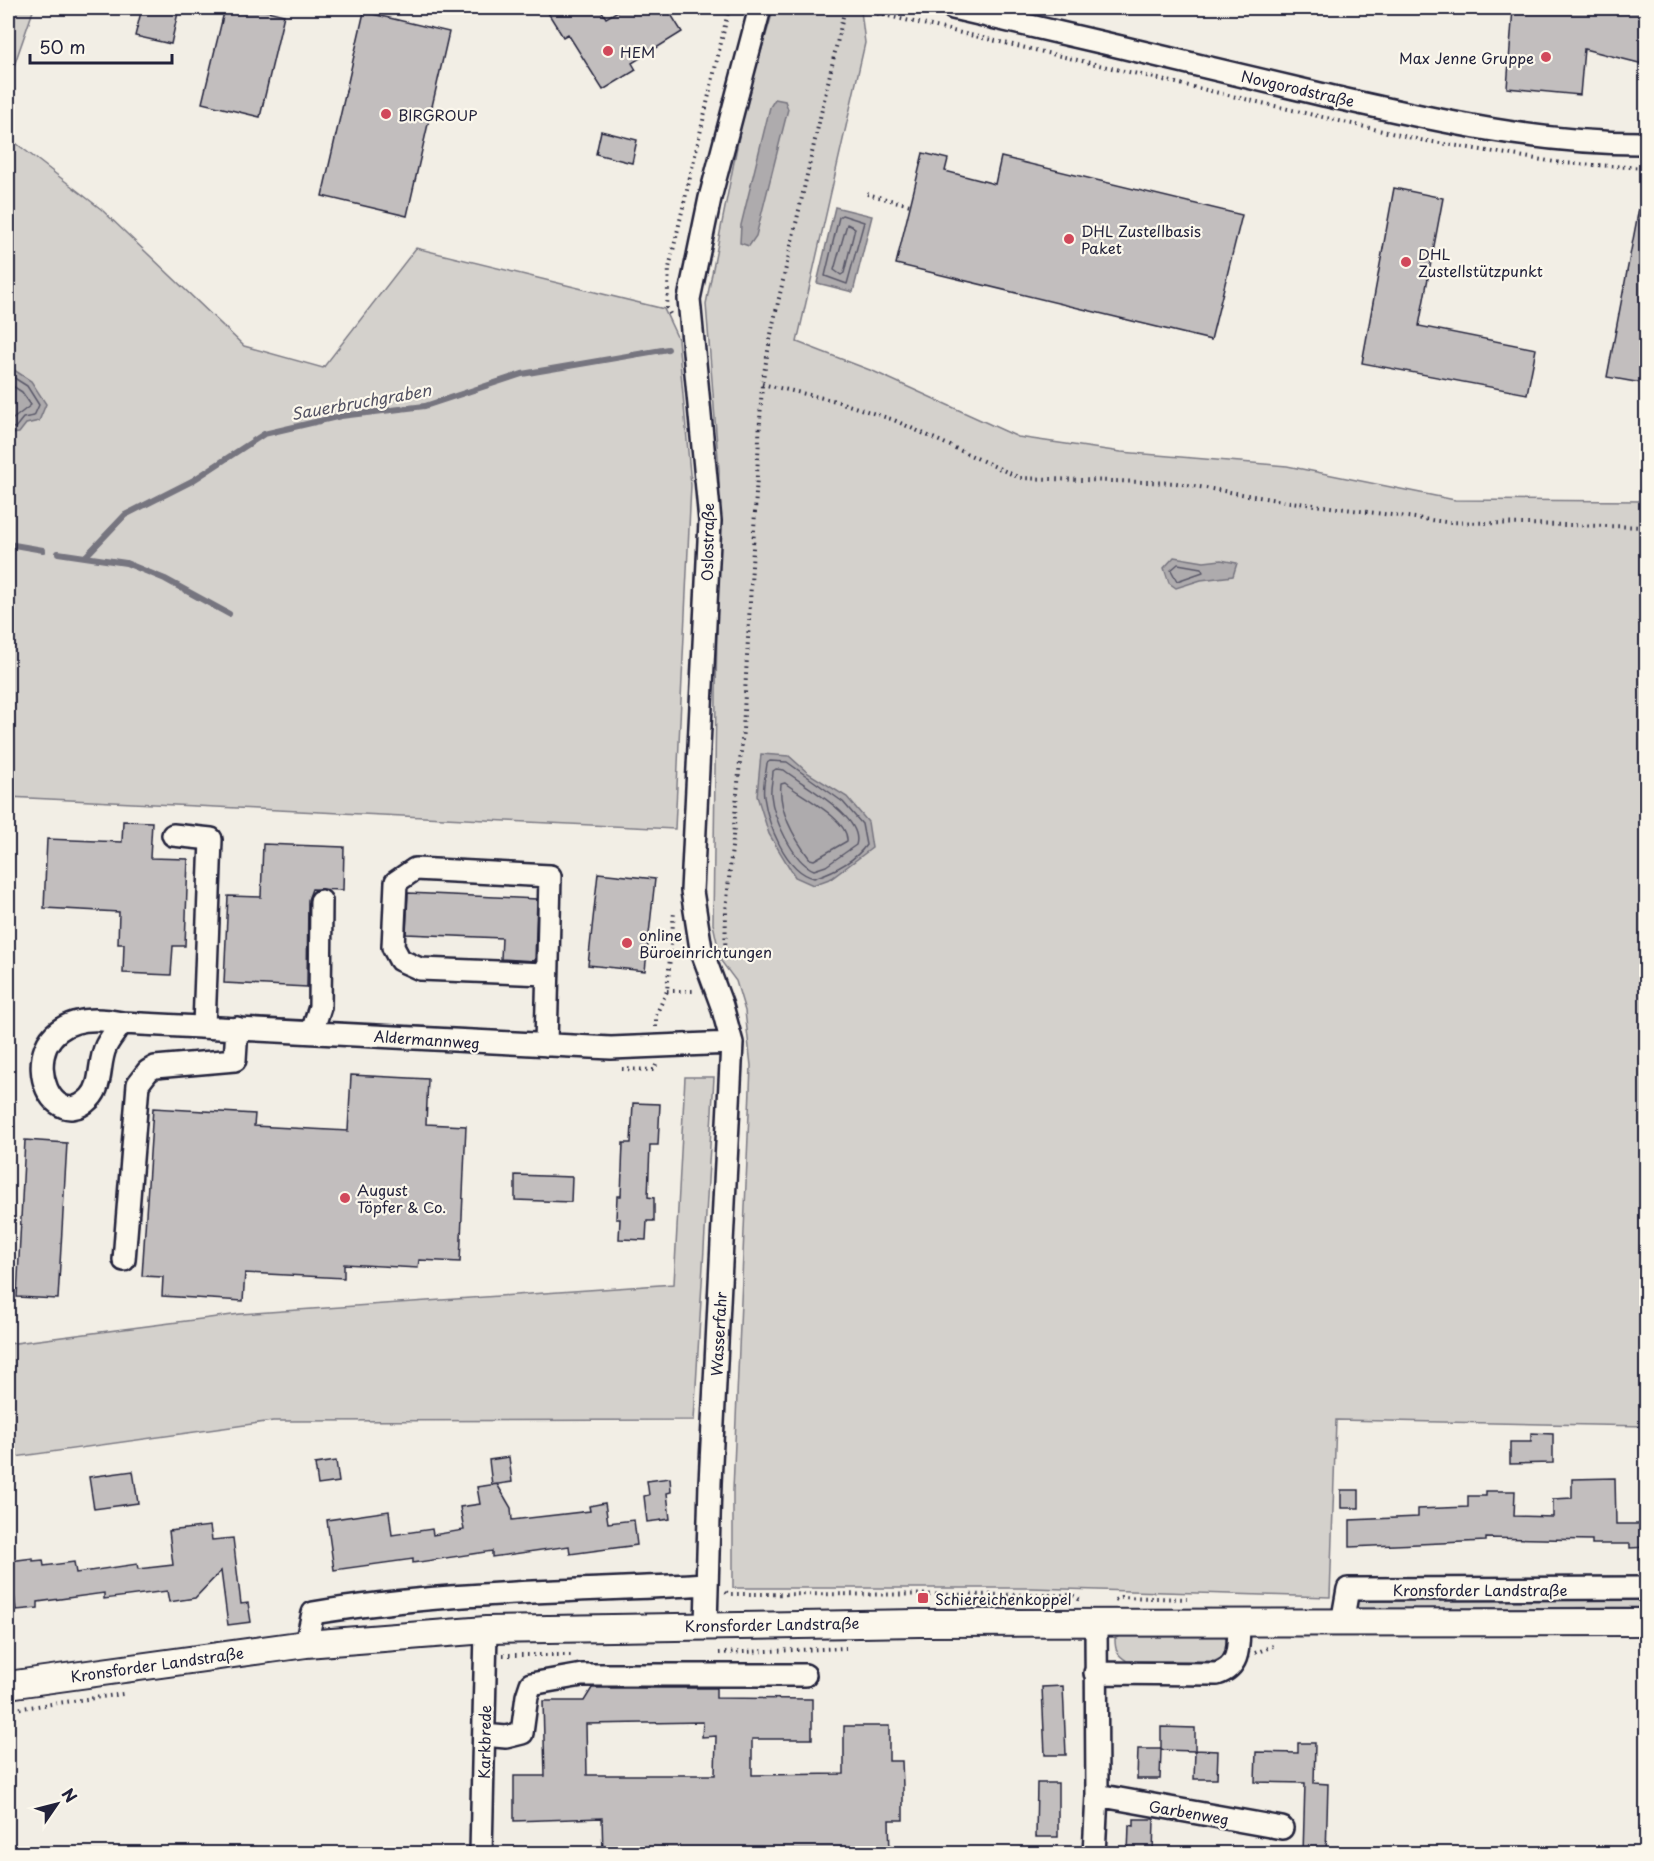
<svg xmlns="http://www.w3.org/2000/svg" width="1654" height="1861" viewBox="0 0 1654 1861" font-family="'Playpen Sans',sans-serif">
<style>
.green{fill:#d4d1cc;stroke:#7b7a84;stroke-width:1.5}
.water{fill:#aeabad;stroke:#76747f;stroke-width:1.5}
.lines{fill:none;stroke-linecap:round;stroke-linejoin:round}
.shore{stroke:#5a5969;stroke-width:1.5}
.stream{stroke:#76747f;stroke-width:6}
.building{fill:#c2bebe;stroke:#22223b;stroke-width:1.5;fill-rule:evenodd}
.minor-casing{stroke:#22223b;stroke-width:26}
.major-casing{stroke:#22223b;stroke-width:30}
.path{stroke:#22223b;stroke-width:4;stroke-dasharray:1.5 4.5;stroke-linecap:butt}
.minor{stroke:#fbf7ec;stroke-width:21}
.major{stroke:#fbf7ec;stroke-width:26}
.poi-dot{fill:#d1495b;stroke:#fbf7ec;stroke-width:2}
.labels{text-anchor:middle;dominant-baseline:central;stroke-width:4.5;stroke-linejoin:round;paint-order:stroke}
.poi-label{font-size:15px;fill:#22223b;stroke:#fbf7ec;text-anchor:start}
.street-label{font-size:15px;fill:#22223b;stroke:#fbf7ec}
.water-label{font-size:16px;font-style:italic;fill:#535263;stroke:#fbf7ec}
</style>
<rect width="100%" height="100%" fill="#f2eee5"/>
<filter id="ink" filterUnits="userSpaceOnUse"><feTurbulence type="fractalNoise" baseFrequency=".0167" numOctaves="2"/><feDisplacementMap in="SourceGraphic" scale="12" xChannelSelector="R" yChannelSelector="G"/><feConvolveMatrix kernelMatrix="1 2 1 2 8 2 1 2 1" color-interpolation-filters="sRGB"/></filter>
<g filter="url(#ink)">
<path class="green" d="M8,8H34L8,83Z
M778,8H845L861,11L865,43L797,342L875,372L1018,437L1121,452L1287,466L1455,500L1646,501V1426L1336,1420L1330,1597L1032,1588H733V1490L751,1066L745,1011L736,981L721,961L713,924L719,470L706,304L745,106L773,11Z
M8,137L101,209L244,346L323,368L416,248L664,309L678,339L691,485L675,829L8,797Z
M685,1077H714L694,1420L273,1421L8,1458V1344L240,1314L674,1284Z
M1646,1595V1607L1360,1609L1354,1605V1599Z
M1121,1635H1225L1228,1648L1223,1657L1215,1661H1127C1117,1655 1115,1650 1115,1639Z"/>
<path class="water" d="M775,99L785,101L788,109L756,236L749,246L740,243L741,225L770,107Z
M835,207L872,216L853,292L817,283Z
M8,366L31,381L46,404L39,421L26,424L19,433L11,434L8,431Z
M1174,557L1204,562L1221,560L1237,563L1233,576L1201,580L1176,588L1169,583L1164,568Z
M761,754L789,756L808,773L847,797L868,822L872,848L832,878L813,885L795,877L769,834L757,796Z"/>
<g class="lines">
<path class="shore" d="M842,215L864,222L847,284L825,276L839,217Z
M847,224L855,228L844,273L841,275L834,270Z
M8,374L27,386L39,405L34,416L23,418L15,428L8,427
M8,383L22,392L31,405L13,419H8
M1178,564L1201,568L1203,572L1177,581L1171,570Z
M770,761L787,762L843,802L862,824L866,845C855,861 832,872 814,878C785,871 768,824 764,797C762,787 766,774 767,763Z
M776,769L784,770C804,786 865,817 856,845L826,866L814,870C793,862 773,817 771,795C770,787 773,779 773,771Z
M785,783C801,796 849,819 847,841L814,860L810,859C795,839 778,810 781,784Z"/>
<path class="stream" d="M8,544L43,550
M58,553L85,557L125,515L192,481L264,434L341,416L425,406L522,374L668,349
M85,557L126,563L165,579L229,614"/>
</g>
<path class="building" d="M142,8H179L171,44L135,36Z
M225,8H255L284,15L260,117L202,103Z
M545,8H600L606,18L623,8H667L682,32L632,63L636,70L603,90L568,34L563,37Z
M1513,8H1647V65L1584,49L1580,95L1507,88Z
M364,12L449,32L407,216L322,196Z
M601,131L637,140L632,163L596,154Z
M923,153L948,159L945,171L995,184L1001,157L1242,215L1211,340L896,264Z
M1394,188L1443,198L1419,326L1536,349L1527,394L1362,363Z
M1639,208L1647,209V384L1607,377Z
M123,821L152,822L150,858L188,859L185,946H173L171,975L123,973L124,944H118L119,912L44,908L47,839L122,842Z
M263,844L344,847L343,890L312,889L308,900L307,987L224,983L228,896L261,897Z
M598,873L655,879L645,971L588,965Z
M408,893L537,899L535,961L501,959L502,938L406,934Z
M351,1075L428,1079L426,1124L466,1126L460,1262L419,1260L418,1268L344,1264V1278L245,1273L243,1301L162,1296L163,1277L142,1276L153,1108L255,1114L254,1126L348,1131Z
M633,1103L660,1104L658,1145H650L648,1197L654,1198V1221H647L646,1240L619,1239L620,1219H616L617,1196H621L623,1143H631Z
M25,1140L67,1143L58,1299L17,1297Z
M515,1175L572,1177L571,1202L515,1200Z
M1531,1433L1553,1434V1463L1510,1464V1442H1531Z
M509,1457L512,1482L492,1485L489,1460Z
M336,1461L339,1482L318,1485L315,1464Z
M133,1471L138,1503L94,1509L89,1477Z
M670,1478L671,1492L667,1493L670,1519L647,1522L644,1496L649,1495L647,1481Z
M1615,1478L1616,1524H1647V1547L1630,1548V1544H1592V1540L1486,1538V1541L1350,1547V1520L1418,1517V1509L1468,1507V1496H1486V1491H1515L1514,1516L1553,1517V1499L1572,1498V1479Z
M497,1484L511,1508L512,1520L590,1511L589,1506L605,1503L608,1523L634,1520L637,1545L570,1554L569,1546L492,1557V1551L413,1563V1559L334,1570L327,1520L389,1511L392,1535L432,1529L433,1535L464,1530L460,1507L480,1504L477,1487Z
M1341,1490H1359V1508H1341Z
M210,1526L212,1540L233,1538L241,1604L248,1603L251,1622L228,1625L221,1571L195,1598L169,1602L167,1591L104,1599V1593L38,1602V1608L16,1610L10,1561L33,1558V1561L43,1560L44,1566L74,1562L76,1573L137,1564L138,1569L173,1565L169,1531Z
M1063,1686L1066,1755H1045L1042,1687Z
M592,1688H716V1698L812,1699V1739H752V1775L844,1774V1726H889V1761H902L903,1787V1820H889L890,1854H603L602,1818L514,1821V1776H545L543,1701H584ZM703,1722L702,1737L716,1736L715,1775H587L586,1724Z
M1161,1727L1195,1728V1750L1218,1751L1217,1779H1194L1195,1751L1161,1750L1160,1779H1137L1138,1749H1161Z
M1298,1743H1315L1314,1783L1328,1784L1326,1854H1303L1305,1783L1255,1782L1256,1752L1298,1753Z
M1037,1783H1058V1837H1036Z
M1134,1819H1154L1153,1854H1128L1129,1825L1134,1826Z"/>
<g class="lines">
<defs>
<path id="minor" d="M953,8C1077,36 1200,66 1324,95C1430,119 1537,144 1646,143
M173,835L211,839L204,1026
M122,1023C117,1030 110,1038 106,1046C98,1062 103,1085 90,1098C42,1147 0,997 122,1023L611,1048L732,1043
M312,1032L320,1007L321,901
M546,1045L550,876L415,869L396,882L393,947L400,960L420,969L546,974
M124,1260L138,1084L148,1071L155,1067L235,1060L237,1028
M1342,1623L1348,1589L1646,1588
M706,1625L710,1483L732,1043L722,1006L701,949L692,891L710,521L689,299L710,198L760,8
M306,1644L313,1613C443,1591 575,1592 707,1584
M1095,1673L1217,1674C1241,1666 1238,1646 1239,1624
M484,1735L506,1737L522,1733L527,1696L531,1684L582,1675H805
M1097,1795L1282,1828
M481,1854L486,1630
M1094,1854L1097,1795L1096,1624"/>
<path id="major" d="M8,1685L306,1644L486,1630L919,1623L1646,1622"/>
</defs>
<use href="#minor" class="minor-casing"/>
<use href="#major" class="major-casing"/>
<path class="path" d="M854,8L1421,140L1561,163L1646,168
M867,194L910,205
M670,314L667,308L669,268L729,8
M762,384L836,401L894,420L1020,478L1176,483L1283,501L1446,522L1646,527
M725,956L726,911L743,730L762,384L772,329L845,8
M667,991H696
M656,1027V1015L667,991L674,912
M622,1069L654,1070L656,1065
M726,1592L728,1594L1072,1595L1082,1601
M1115,1600L1121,1597L1187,1599
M719,1653L846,1648
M1255,1653L1273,1646
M503,1655H573
M8,1710L123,1694"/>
<use href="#minor" class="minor"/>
<use href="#major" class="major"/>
</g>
</g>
<g class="poi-dot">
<circle cx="608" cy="51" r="6"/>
<circle cx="1546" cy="57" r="6"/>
<circle cx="386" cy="114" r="6"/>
<circle cx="1069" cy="239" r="6"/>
<circle cx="1406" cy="262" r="6"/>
<circle cx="627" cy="943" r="6"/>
<circle cx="345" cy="1198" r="6"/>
<rect x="917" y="1592" width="12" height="12" rx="3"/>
</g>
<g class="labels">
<g class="poi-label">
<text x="620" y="51">HEM</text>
<text x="1534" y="57" text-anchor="end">Max Jenne Gruppe</text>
<text x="398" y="114">BIRGROUP</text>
<text x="1081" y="230">DHL Zustellbasis<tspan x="1081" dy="17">Paket</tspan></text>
<text x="1418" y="253">DHL<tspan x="1418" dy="17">Zustellstützpunkt</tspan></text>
<text x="639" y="934">online<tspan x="639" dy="17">Büroeinrichtungen</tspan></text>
<text x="357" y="1189">August<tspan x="357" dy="17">Töpfer &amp; Co.</tspan></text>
<text x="935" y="1598">Schiereichenkoppel</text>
</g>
<g class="street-label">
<text transform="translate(1298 88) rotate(13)">Novgorodstraße</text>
<text transform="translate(707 542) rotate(-89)">Oslostraße</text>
<text transform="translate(427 1039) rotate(4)">Aldermannweg</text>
<text transform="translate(718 1334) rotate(-87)">Wasserfahr</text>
<text x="1480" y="1589">Kronsforder Landstraße</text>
<text transform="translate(772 1624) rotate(-1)">Kronsforder Landstraße</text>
<text transform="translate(157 1664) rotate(-8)">Kronsforder Landstraße</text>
<text transform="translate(484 1742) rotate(-89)">Karkbrede</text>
<text transform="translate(1189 1812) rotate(10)">Garbenweg</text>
</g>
<g class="water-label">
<text transform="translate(361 401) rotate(-10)">Sauerbruchgraben</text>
</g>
</g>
<rect width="1654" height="1861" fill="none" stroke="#fbf7ec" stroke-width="30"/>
<rect x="15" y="15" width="1624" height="1831" fill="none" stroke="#22223b" stroke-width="2" filter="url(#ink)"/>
<g transform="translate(57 1804) rotate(55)" stroke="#fbf7ec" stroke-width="4.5" paint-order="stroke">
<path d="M0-4.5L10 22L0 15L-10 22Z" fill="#22223b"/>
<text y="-9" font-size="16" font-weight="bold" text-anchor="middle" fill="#22223b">N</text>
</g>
<path d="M30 54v9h142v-9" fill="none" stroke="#22223b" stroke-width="3"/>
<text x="39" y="54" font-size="18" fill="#22223b" stroke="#fbf7ec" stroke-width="4.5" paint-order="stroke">50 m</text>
</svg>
